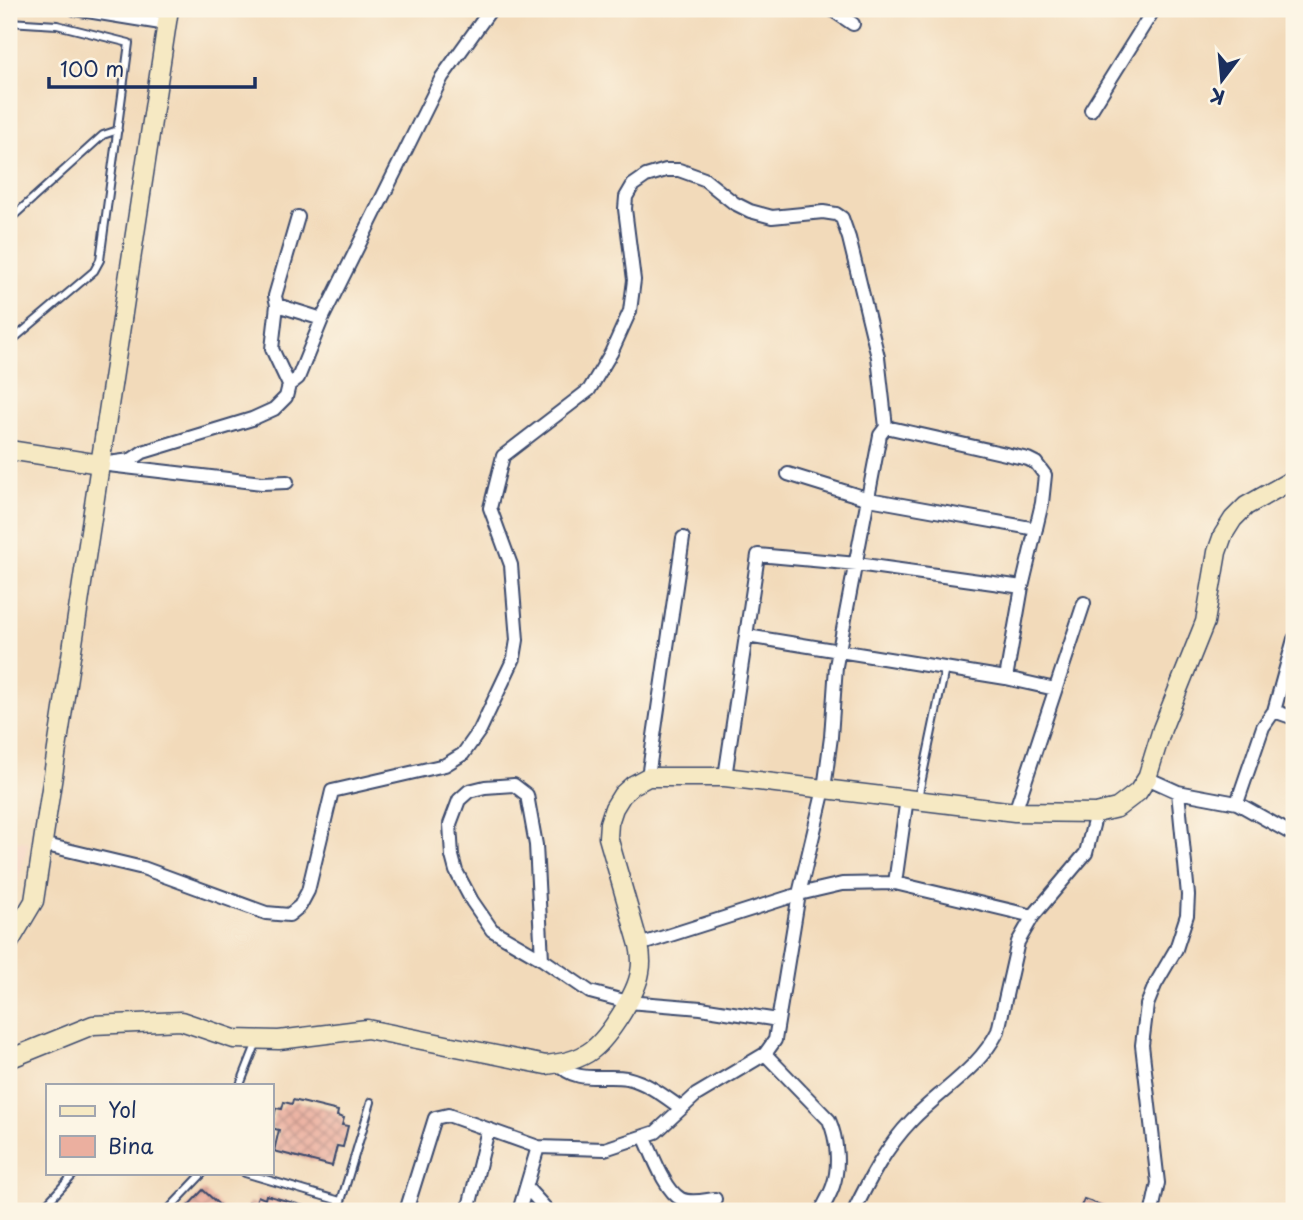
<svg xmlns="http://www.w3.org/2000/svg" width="1303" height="1220" viewBox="0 0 1303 1220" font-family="'Playpen Sans',sans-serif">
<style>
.built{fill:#f5d3c1}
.building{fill:url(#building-cross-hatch)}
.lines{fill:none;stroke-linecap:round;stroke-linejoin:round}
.lane-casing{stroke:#3b496c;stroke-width:10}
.street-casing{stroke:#3b496c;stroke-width:16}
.secondary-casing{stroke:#3b496c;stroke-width:21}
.lane{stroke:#fff;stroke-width:6}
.street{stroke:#fff;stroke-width:12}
.secondary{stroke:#f6e9c3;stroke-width:18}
</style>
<defs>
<pattern id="building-cross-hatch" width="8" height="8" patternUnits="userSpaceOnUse" patternTransform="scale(1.75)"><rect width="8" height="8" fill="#ebaf9f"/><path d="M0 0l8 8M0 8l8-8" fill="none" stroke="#be8f85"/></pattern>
</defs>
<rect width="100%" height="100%" fill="#fcf5e5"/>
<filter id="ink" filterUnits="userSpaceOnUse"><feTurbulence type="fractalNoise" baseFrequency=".0143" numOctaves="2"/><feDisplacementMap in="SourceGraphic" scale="14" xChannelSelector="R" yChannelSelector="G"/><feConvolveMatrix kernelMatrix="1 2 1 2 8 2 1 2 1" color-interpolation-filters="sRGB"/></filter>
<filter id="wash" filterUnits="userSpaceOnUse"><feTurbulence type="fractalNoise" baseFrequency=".00686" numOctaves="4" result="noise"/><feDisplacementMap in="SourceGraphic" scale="28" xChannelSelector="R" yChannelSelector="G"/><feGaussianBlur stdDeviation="1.57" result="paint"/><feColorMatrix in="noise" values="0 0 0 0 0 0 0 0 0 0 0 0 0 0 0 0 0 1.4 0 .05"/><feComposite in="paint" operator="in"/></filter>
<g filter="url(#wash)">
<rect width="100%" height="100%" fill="#f2daba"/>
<path class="built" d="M9,840L29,842L17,886L9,903Z"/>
<g id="blocks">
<path class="building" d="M293,1100L338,1111L337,1116L344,1118L342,1125L348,1126L343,1147L337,1146L332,1166L274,1151L279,1130L271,1128L276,1108L282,1109L284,1102L292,1104Z
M203,1190L226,1211H183Z
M266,1195L311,1208V1211H247L249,1202L255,1204L258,1196L265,1199Z
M1084,1199L1117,1211H1079Z"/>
</g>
</g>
<g filter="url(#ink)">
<use href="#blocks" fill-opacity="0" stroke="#3b496c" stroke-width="2"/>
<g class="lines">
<defs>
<path id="lane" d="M9,22L57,25L129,43L100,260L94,271L9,343
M9,220L103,135L118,130
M918,798L945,669
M240,1085L257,1042
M245,1173L340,1201
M40,1211L75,1173
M167,1211L203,1173
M338,1211L371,1102"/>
<path id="street" d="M75,9L167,24
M831,9L853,24
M1091,110L1154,9
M277,305L322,319
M289,385L272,349L277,305L275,296L298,217
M886,427L1028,459L1036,463L1045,475L1042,503L1022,587L1006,678
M788,474L869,499L1036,529
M287,482L262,483L100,464L131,460L143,452L252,419L274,409L286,397L289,385L298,378L322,319L442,77L491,9
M747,636L1006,678L1055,689
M1274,711L1294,718
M648,777L683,538
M725,777L758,555L857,564L1022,587
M1147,778L1178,792L1188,895L1187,915L1176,949L1155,985L1147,1005L1142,1045L1158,1183L1152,1211
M1178,792L1237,803L1294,835
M1237,803L1263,727L1274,711L1294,639
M1015,812L1084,603
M42,844L143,868L266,913L289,915L300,906L308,891L332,791L445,765L463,754L480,730L514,658L517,640L511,565L490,508L503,456L589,390L611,353L630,311L634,280L625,209L626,197L633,185L646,176L666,170H679L704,179L734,203L750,211L772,217L823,212L836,214L842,218L849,238L878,357L886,427L880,435L836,666L831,737L824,789L799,894L775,1040L765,1054L696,1095L656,1132L605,1149L538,1147L519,1211
M895,883L907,798
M639,945L799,894L842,884L895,883L1033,916
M542,959L536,845L527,795L514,785L485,787L469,791L459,800L450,824L452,856L456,871L472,901L492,930L542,959L590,992L628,1002L701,1008L778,1020
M765,1054L829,1120C837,1138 840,1166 833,1186C830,1195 825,1203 821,1211
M560,1064C572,1084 607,1074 627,1078C648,1083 664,1096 681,1108
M644,1136C652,1153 665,1191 681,1199C691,1204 705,1200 715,1199
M526,1187L548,1211
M406,1211L435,1118L448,1115L538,1147
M468,1211L488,1130
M854,1211C870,1178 886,1147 912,1120C941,1090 979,1069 998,1031L1018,942L1033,916L1086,853L1096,813"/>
<path id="secondary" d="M9,450L100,464
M9,943L34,901L169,9
M9,1059L93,1025L181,1021L234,1039L279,1040L367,1029L546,1065C563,1063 579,1060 592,1050C609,1037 637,993 640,972C642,963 641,954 639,945L608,837L609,823L614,808L622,795L633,785L648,777H725L1015,812L1096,813L1117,808L1138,792L1147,778L1162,729L1205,622L1217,552L1223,535L1233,519L1246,506L1294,479"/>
</defs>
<use href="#lane" class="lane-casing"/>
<use href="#street" class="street-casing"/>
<use href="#secondary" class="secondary-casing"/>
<use href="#lane" class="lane"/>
<use href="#street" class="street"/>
<use href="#secondary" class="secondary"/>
</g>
</g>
<rect width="1303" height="1220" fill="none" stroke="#fcf5e5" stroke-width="35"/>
<rect x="46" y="1084" width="228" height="91" fill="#fcf5e5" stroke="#a2a6af" stroke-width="2"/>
<rect x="60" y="1106" width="35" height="10" fill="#f6e9c3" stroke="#a2a6af" stroke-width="2"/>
<text x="108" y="1118" font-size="21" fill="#1b2f5e">Yol</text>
<rect x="60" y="1136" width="35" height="21" fill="#ebaf9f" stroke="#a2a6af" stroke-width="2"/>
<text x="108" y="1154" font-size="21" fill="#1b2f5e">Bina</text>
<g transform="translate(1222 80) rotate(196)" stroke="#fcf5e5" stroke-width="5" paint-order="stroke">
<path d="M0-5L12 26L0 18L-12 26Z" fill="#1b2f5e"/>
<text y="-10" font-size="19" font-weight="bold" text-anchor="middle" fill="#1b2f5e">K</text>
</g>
<path d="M49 77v10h206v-10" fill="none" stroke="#1b2f5e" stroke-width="3.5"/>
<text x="60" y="77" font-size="21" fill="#1b2f5e" stroke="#fcf5e5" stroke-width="5" paint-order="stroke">100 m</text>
</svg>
